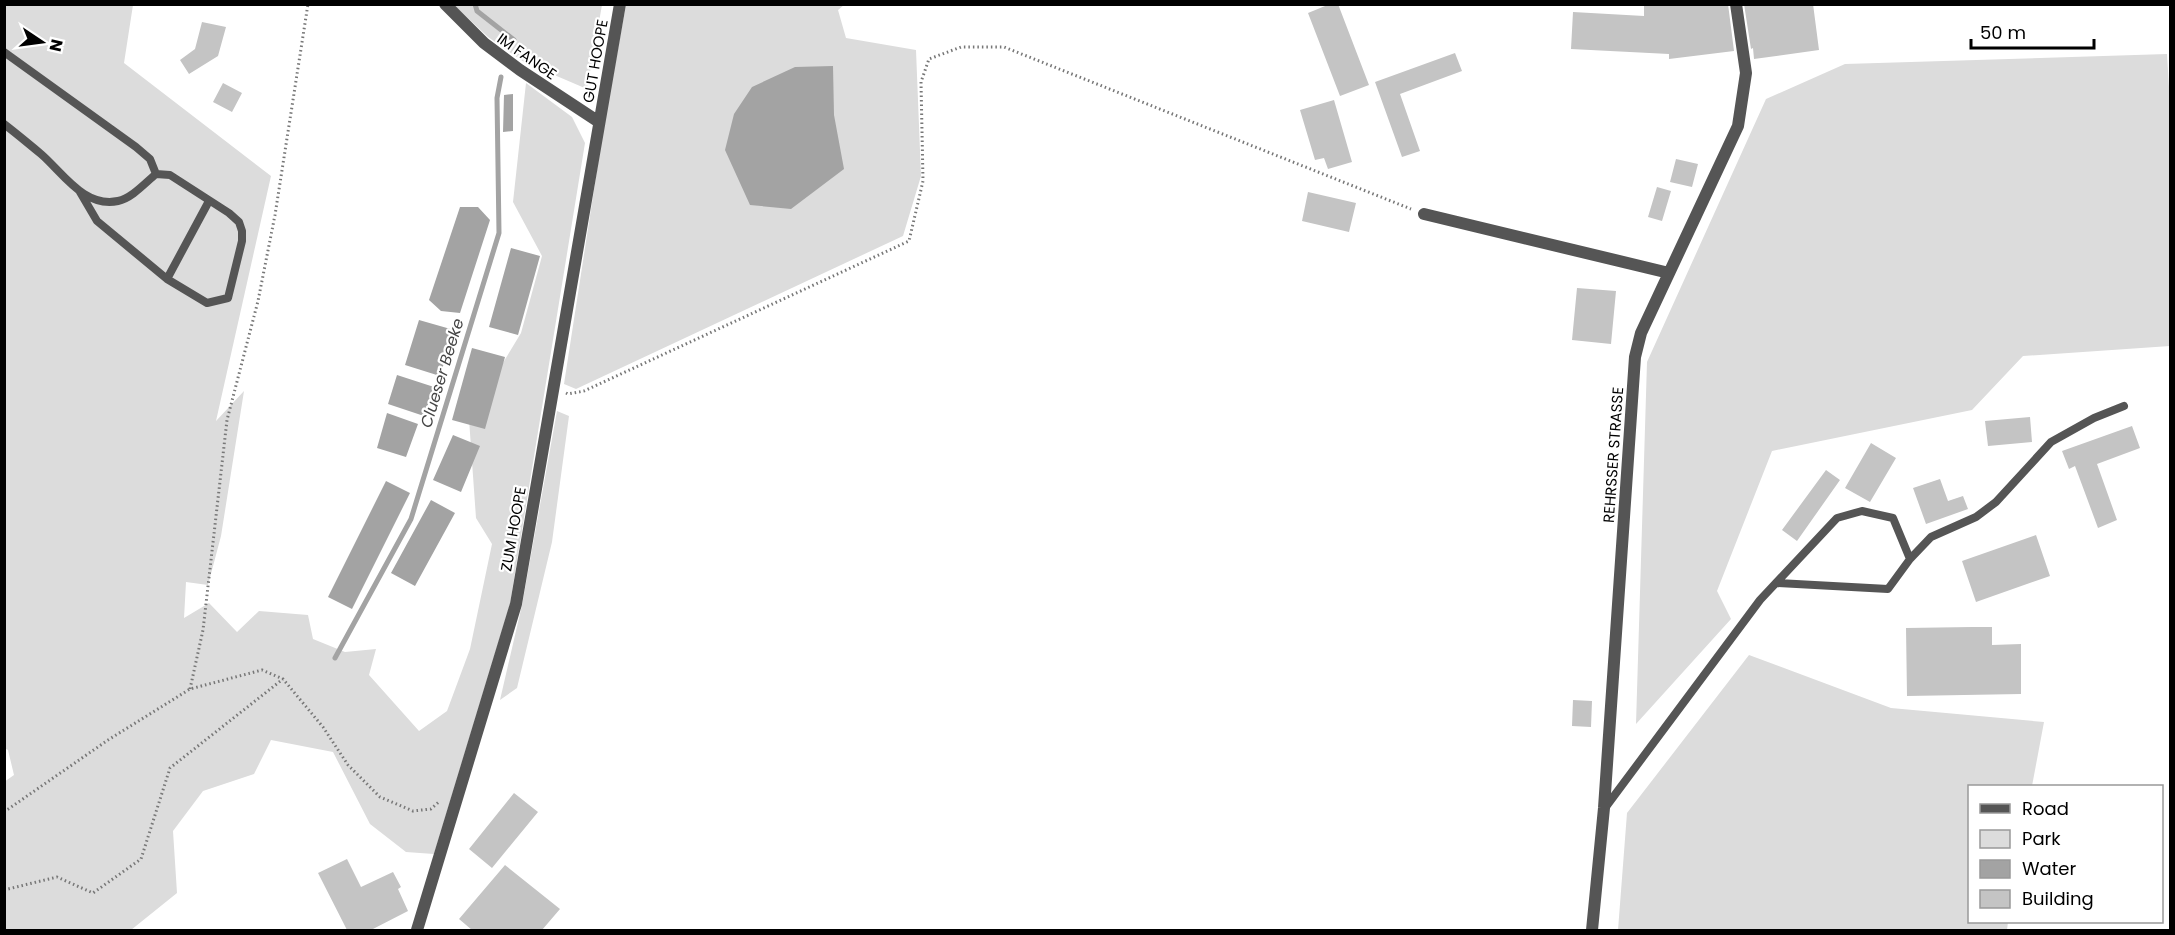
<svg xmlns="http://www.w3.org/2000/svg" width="2175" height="935" viewBox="0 0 2175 935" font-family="Poppins,sans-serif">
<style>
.green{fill:#dcdcdc}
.water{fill:#a3a3a3}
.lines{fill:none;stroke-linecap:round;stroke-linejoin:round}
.stream{stroke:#a3a3a3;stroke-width:5}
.building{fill:#c4c4c4}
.path{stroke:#777;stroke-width:3;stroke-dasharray:1.5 3;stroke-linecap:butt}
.lane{stroke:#555;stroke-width:8}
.street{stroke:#555;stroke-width:12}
.labels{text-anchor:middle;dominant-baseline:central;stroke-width:4.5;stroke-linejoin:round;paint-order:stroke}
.street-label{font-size:15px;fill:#000;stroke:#fff}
.water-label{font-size:16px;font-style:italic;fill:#444;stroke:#fff}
</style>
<rect width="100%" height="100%" fill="#fff"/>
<path class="green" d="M5,5H133L124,63L271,176L216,421L244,391L221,536L208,585L186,582L184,618L209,603L237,632L259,611L308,615L313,639L345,652L376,649L369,675L419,731L447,711L470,649L492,544L476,518L469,419L521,333L542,256L513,202L526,83L572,117L585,143L510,604L434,854L406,852L370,824L333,752L271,740L254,774L203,791L173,831L177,893L131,930H5L4,782L14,775L8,750L4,748Z
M454,5H602L587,89L524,62L488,37Z
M626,5H844L838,10L846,38L916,50L921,176L903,236L576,389L564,384L604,125Z
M2167,54L2170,104V346L2023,356L1972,410L1772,451L1717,591L1731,619L1636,724L1647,362L1766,99L1845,64Z
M557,411L569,416L552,542L517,688L500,700L522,605Z
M1749,655L1891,708L2044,722L2032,786H1970V922H2008L2007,930H1618L1627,813Z"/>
<path class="water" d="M833,66L834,115L844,169L791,209L750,205L725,150L734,114L752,87L795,67Z
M513,94V131L503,132L504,95Z
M460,207H478L490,220L460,313L441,311L429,300Z
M511,248L540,256L518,335L489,327Z
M419,320L454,330L440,376L405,365Z
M472,348L505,357L485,429L452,420Z
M397,375L434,387L424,416L388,404Z
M387,413L418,424L406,457L377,448Z
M453,435L480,446L461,492L433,480Z
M386,481L410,493L352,609L328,597Z
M431,500L455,513L415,586L391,573Z"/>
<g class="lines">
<path class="stream" d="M475,4L477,11L514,40
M335,658L411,519L499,233L497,98L501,77"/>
</g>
<path class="building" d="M1330,4H1338L1369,85L1340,96L1308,13Z
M1644,4H1728L1734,51L1669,59V54L1571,49L1573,12L1644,16Z
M1744,4H1813L1819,50L1754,59L1753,48L1751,49Z
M202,22L226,27L218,56L189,74L180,60L195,49Z
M1455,53L1462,71L1400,94L1420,151L1402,157L1375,82Z
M223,83L242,93L232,112L213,102Z
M1334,100L1352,162L1328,169L1324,158L1315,160L1300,110Z
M1676,159L1698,164L1692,187L1670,182Z
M1657,187L1671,191L1662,221L1648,217Z
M1308,192L1356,203L1349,232L1302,221Z
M1577,288L1616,291L1611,344L1572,340Z
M2030,417L2032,442L1988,446L1985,421Z
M2132,426L2140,448L2097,464L2117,520L2098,528L2075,466L2069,469L2062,451Z
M1871,443L1896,458L1870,502L1845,488Z
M1826,470L1840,480L1797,541L1782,530Z
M1940,479L1948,501L1963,496L1968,509L1926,524L1913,488Z
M2036,535L2050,576L1976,602L1962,561Z
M1972,627H1992V645L2021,644V694L1907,696L1906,628Z
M1573,700L1592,701L1591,727L1572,726Z
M514,793L538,812L492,868L469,849Z
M347,859L361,887L393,872L401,887L398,889L408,911L371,930H347L318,873Z
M505,865L560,909L542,930H472L459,919Z"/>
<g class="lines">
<path class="path" d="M566,393L568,394L584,391L909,241L923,181L921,82L929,59L961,47H1004L1411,209
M190,689L203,630L227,420L258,301L275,215L308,4
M4,812L108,740L190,689L262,670L283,679L323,727L348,765L380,797L413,811L431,809L440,801
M4,890L57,877L93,893L141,859L170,768L283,679"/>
<path class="lane" d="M4,52L136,147L150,159L156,174
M4,124C17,134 29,144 41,154C63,173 84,208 118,201C132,198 145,183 156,174L170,175L229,213L239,222L242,231V241L228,298L207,303L167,279L97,221L80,192
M167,279L209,201
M1910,559L1931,537L1976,517L1996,502L2051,442L2094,418L2124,406
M1605,808L1760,600L1837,518L1862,511L1893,518L1910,559L1888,589L1776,583"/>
<path class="street" d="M445,4L484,43L520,70L599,122
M1424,214L1669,273
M417,930L516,604L620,4
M1592,930L1604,808L1635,357L1641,333L1738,126L1746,73L1736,4"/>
</g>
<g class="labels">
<g class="street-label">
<text transform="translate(527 56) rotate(35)">IM FANGE</text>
<text transform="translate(595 61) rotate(-80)">GUT HOOPE</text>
<text transform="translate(1613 455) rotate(-86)">REHRSSER STRASSE</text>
<text transform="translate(513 529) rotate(-80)">ZUM HOOPE</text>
</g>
<g class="water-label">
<text transform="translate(442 373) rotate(-73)">Clueser Beeke</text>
</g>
</g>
<rect width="2175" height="935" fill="none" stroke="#000000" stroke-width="12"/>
<rect x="1968" y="785" width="195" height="138" fill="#ffffff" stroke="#999999" stroke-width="1.5"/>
<rect x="1980" y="804" width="30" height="9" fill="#555555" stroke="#999999" stroke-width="1.5"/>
<text x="2022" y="815" font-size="18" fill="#000000">Road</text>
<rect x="1980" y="830" width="30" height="18" fill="#dcdcdc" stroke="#999999" stroke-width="1.5"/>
<text x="2022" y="845" font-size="18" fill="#000000">Park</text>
<rect x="1980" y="860" width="30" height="18" fill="#a3a3a3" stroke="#999999" stroke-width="1.5"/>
<text x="2022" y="875" font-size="18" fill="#000000">Water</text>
<rect x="1980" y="890" width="30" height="18" fill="#c4c4c4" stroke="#999999" stroke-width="1.5"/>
<text x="2022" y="905" font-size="18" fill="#000000">Building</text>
<g transform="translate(42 42) rotate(103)" stroke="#ffffff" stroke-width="4.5" paint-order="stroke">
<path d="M0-4.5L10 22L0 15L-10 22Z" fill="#000000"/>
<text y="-9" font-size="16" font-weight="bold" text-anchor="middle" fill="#000000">N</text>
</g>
<path d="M1971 39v9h123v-9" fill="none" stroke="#000000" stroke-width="3"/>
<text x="1980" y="39" font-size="18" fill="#000000" stroke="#ffffff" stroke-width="4.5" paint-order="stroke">50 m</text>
</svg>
